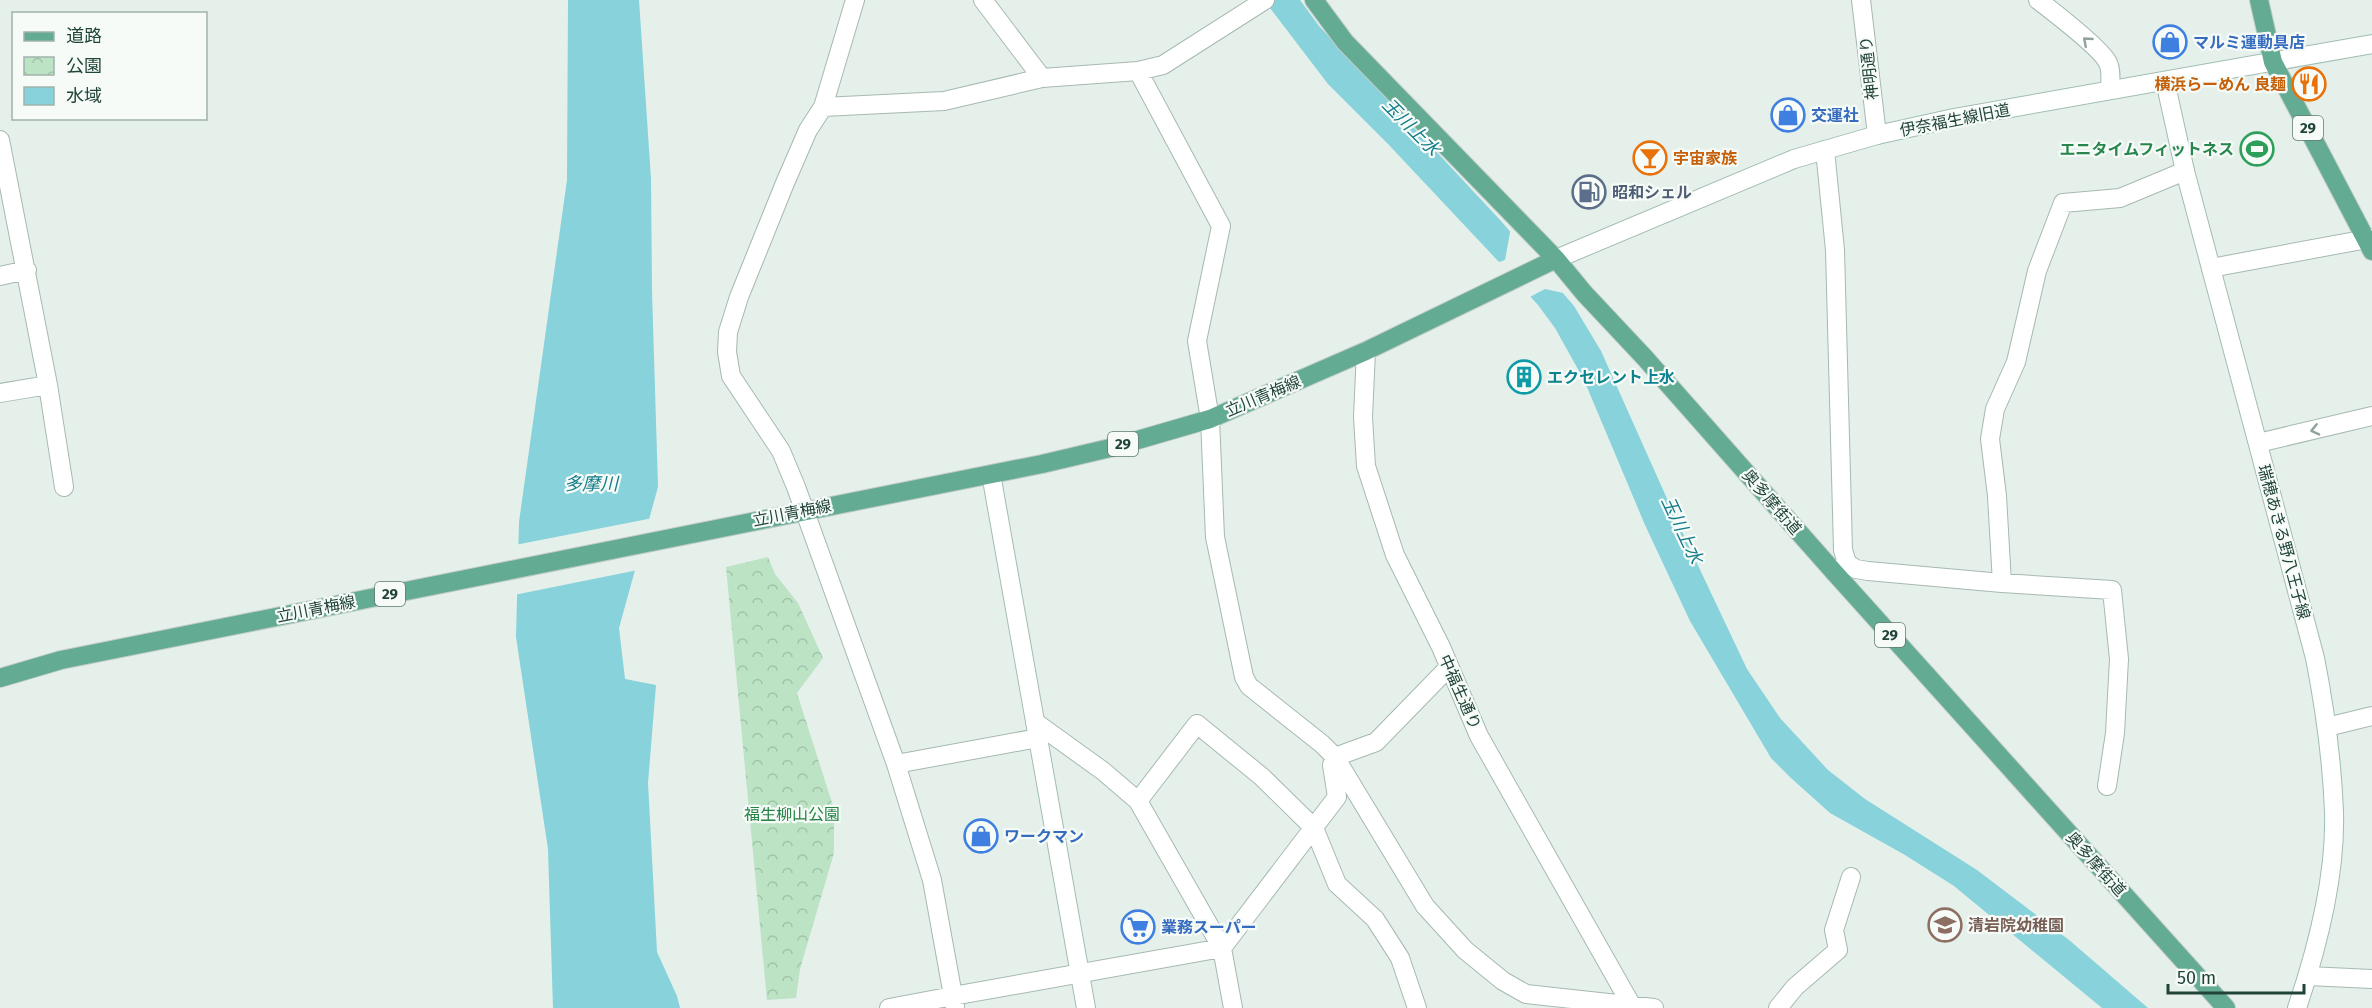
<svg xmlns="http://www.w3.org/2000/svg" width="2372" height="1008" viewBox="0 0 2372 1008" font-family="'Fira Sans','Noto Sans JP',sans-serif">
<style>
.park{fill:url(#park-crowns)}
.water{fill:#87d2db}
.pier{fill:#e5f0ea}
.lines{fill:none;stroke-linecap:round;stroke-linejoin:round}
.street-casing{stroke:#a6b9b1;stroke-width:20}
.secondary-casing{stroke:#a1bdb2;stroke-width:20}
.primary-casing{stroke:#c1cbc8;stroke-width:20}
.street{stroke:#fff;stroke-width:18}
.secondary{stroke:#fff;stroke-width:18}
.primary{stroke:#64ab94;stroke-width:18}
.oneway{stroke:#90a29c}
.labels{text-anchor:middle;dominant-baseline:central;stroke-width:4.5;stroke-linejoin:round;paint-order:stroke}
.shield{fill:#f6fbf8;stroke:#617b72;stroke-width:1.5}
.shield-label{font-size:15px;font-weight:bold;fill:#214439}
.shop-label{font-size:16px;font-weight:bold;fill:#366cbe;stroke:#f6fbf8;text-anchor:start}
.street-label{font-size:16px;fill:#214439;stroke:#f6fbf8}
.food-label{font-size:16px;font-weight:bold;fill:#c56008;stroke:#f6fbf8;text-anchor:end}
.leisure-label{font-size:16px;font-weight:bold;fill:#27864d;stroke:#f6fbf8;text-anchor:end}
.service-label{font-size:16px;font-weight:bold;fill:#4e5e75;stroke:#f6fbf8;text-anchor:start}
.culture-label{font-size:16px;font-weight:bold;fill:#0d838f;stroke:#f6fbf8;text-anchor:start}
.park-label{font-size:16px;fill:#258144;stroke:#f6fbf8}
.education-label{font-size:16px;font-weight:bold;fill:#785e54;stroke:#f6fbf8;text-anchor:start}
.water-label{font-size:18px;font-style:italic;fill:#127c89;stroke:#f6fbf8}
</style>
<defs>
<pattern id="park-crowns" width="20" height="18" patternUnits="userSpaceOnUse" patternTransform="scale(1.5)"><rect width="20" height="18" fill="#bbe3c4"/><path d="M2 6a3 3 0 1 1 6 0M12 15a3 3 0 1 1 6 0" fill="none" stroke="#a0c4a9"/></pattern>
</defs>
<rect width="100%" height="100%" fill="#e5f0ea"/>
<path class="park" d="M768,557L775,574L798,603L823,658L797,693L834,809V853L800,969L796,998L767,1000L726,567Z"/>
<path class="water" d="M568,0H639L651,179L652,291L658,487L619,628L625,679L656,685L648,783L657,952L677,996L680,1008H553L548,849L516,637L519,522L567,180Z
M1264,0H1300L1319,26L1501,221L1574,306L1601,351L1677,521L1747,669L1780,718L1828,770L1865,799L1977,870L2069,940L2148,1008H2102L1954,886L1905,855L1830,813L1791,778L1771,758L1690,621L1645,525L1584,380L1555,328L1538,305L1499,262L1388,144L1328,84Z"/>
<path class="pier" d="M1511,227L1568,294L1545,289L1528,298L1496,263L1505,260Z
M653,518L638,570L514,595L515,545Z"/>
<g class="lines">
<defs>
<path id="street" d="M855,0L823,107L808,130L785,183L739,297L728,332L727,352L731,376L781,451L796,487L896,764L932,880L953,996L889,1008
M983,0L1042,78
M1861,0L1877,135
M2038,0C2051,10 2102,49 2108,63C2112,71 2110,81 2110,90
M1138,71L1221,226L1197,341L1210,419L1215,537L1244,677L1249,686L1322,744L1335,757L1425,906L1465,950L1503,981L1526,994L1654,1008
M823,107L944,101L1042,78L1138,71L1163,65L1265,0
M0,140L48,385L64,487
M1825,150L1835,250L1843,550L1847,563
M2211,268L2372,238
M0,276L27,270
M1366,351L1363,417L1366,466L1395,555L1441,647L1479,736L1633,1008
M0,393L48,385
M2258,443L2372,416
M1834,572L1847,563L1856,569L1868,571L2002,583L2112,590L2119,659L2115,733L2107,786
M2002,583L1997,496L1990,439L1995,409L2016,362L2037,271L2063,203L2120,198L2185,171
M1035,722L1103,771L1138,801L1222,948L1233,1008
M2327,727L2372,716
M896,764L1038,738
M1138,801L1197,724L1262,777L1314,828L1337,884L1375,919L1400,958L1417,1008
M2308,976L2372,979
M955,1006L953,996L1222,948L1337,797L1332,765L1335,757L1376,742L1449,667
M1778,1008L1795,987L1838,950L1834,930L1851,877"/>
<path id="secondary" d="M2165,81L2185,171L2315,658C2325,709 2332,760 2334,812C2336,877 2318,946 2297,1008
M1556,259L1794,159L1877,135L1954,118L2372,44
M991,474L1086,1008"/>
<path id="primary" d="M1314,0L1345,42L1556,259L1584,293L1645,358L1834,572L2226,1008
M2259,0L2273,62L2372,251
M0,678L61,660L1042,464L1110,448L1210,419L1366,351L1556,259"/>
</defs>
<use href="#street" class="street-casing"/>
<use href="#secondary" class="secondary-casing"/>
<use href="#primary" class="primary-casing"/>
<use href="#street" class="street"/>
<use href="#secondary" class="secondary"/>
<use href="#primary" class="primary"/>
</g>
<defs><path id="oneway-chevron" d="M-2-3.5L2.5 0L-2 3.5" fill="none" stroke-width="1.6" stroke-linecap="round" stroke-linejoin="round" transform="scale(1.5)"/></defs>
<g class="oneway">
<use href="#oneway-chevron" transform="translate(2087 41) rotate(-139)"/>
<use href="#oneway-chevron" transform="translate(2315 430) rotate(167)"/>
</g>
<defs>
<symbol id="shop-ring" viewBox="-11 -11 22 22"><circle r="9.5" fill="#f6fbf8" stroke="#3f7fe0" stroke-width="1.5"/><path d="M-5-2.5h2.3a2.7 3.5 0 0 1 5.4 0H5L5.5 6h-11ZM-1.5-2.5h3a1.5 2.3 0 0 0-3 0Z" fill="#3f7fe0"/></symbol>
<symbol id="restaurant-ring" viewBox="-11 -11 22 22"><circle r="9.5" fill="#f6fbf8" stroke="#e8710a" stroke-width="1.5"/><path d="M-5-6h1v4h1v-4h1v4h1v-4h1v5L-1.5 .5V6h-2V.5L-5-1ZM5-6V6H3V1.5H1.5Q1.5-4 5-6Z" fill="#e8710a"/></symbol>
<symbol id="stadium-ring" viewBox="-11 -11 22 22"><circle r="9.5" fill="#f6fbf8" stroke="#2e9e5b" stroke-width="1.5"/><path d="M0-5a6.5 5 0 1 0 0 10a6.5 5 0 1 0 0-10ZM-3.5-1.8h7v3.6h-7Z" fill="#2e9e5b"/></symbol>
<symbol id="bar-ring" viewBox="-11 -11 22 22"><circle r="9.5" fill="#f6fbf8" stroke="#e8710a" stroke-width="1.5"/><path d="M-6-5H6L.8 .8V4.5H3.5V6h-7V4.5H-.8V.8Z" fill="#e8710a"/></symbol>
<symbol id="fuel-ring" viewBox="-11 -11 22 22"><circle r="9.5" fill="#f6fbf8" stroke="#5c6f8a" stroke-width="1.5"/><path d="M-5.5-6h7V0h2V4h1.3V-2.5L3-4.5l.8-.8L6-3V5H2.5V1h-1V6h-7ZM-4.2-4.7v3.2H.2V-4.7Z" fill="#5c6f8a"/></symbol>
<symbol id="building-ring" viewBox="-11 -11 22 22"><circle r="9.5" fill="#f6fbf8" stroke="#0f9aa8" stroke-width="1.5"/><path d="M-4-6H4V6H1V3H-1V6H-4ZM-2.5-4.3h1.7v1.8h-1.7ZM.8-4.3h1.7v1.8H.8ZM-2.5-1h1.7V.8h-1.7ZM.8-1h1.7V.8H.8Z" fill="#0f9aa8"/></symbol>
<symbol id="school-ring" viewBox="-11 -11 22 22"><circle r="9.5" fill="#f6fbf8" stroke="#8d6e63" stroke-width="1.5"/><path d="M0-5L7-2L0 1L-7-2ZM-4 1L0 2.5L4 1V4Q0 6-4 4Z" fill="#8d6e63"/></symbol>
<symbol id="supermarket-ring" viewBox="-11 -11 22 22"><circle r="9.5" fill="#f6fbf8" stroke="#3f7fe0" stroke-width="1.5"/><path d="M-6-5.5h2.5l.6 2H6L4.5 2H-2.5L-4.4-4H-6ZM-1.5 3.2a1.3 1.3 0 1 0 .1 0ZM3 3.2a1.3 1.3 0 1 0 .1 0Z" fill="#3f7fe0"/></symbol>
</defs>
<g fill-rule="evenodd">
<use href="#shop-ring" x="2151" y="23" width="38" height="38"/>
<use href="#restaurant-ring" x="2290" y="65" width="38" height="38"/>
<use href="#shop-ring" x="1769" y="96" width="38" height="38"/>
<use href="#stadium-ring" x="2238" y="130" width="38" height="38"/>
<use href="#bar-ring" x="1631" y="139" width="38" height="38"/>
<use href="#fuel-ring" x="1570" y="173" width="38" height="38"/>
<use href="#building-ring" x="1505" y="358" width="38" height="38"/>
<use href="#shop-ring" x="962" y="817" width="38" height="38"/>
<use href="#school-ring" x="1926" y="906" width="38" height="38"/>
<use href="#supermarket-ring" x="1119" y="908" width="38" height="38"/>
</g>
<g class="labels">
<g class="shield">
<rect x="2293" y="116" width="30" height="24" rx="4.5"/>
<rect x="1108" y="432" width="30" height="24" rx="4.5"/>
<rect x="375" y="582" width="30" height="24" rx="4.5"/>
<rect x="1875" y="623" width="30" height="24" rx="4.5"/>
</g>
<g class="shield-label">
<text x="2308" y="128">29</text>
<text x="1123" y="444">29</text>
<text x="390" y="594">29</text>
<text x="1890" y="635">29</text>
</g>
<g class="shop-label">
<text x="2193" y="42">マルミ運動具店</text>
<text x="1811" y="115">交運社</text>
<text x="1004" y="836">ワークマン</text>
<text x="1161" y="927">業務スーパー</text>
</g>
<g class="street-label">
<text transform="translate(1869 68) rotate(-96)">神明通り</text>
<text transform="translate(1955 120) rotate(-11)">伊奈福生線旧道</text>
<text transform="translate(1263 396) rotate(-23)">立川青梅線</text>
<text transform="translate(1772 502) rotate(49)">奥多摩街道</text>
<text transform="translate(792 513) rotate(-11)">立川青梅線</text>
<text transform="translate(2284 542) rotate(75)">瑞穂あきる野八王子線</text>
<text transform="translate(316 609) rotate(-11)">立川青梅線</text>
<text transform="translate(1460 692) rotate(66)">中福生通り</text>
<text transform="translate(2096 864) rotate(48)">奥多摩街道</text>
</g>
<g class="food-label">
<text x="2286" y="84">横浜らーめん 良麺</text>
<text x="1673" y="158" text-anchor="start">宇宙家族</text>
</g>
<g class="leisure-label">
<text x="2234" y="149">エニタイムフィットネス</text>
</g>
<g class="service-label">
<text x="1612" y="192">昭和シェル</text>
</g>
<g class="culture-label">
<text x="1547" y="377">エクセレント上水</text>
</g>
<g class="park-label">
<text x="792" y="814">福生柳山公園</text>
</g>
<g class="education-label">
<text x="1968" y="925">清岩院幼稚園</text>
</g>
<g class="water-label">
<text transform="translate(1411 127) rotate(45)">玉川上水</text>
<text x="591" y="484">多摩川</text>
<text transform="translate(1682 530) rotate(65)">玉川上水</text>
</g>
</g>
<rect x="12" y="12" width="195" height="108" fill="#f6fbf8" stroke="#a1b2ac" stroke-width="1.5"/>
<rect x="24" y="32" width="30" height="9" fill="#64ab94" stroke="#a1b2ac" stroke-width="1.5"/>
<text x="66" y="42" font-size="18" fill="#214439">道路</text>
<rect x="24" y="57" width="30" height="18" fill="url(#park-crowns)" stroke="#a1b2ac" stroke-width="1.5"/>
<text x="66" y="72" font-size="18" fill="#214439">公園</text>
<rect x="24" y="87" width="30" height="18" fill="#87d2db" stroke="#a1b2ac" stroke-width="1.5"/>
<text x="66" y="102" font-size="18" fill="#214439">水域</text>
<path d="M2168 984v9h136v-9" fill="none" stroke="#214439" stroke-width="3"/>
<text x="2177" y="984" font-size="18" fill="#214439" stroke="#f6fbf8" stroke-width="4.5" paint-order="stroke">50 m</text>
</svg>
